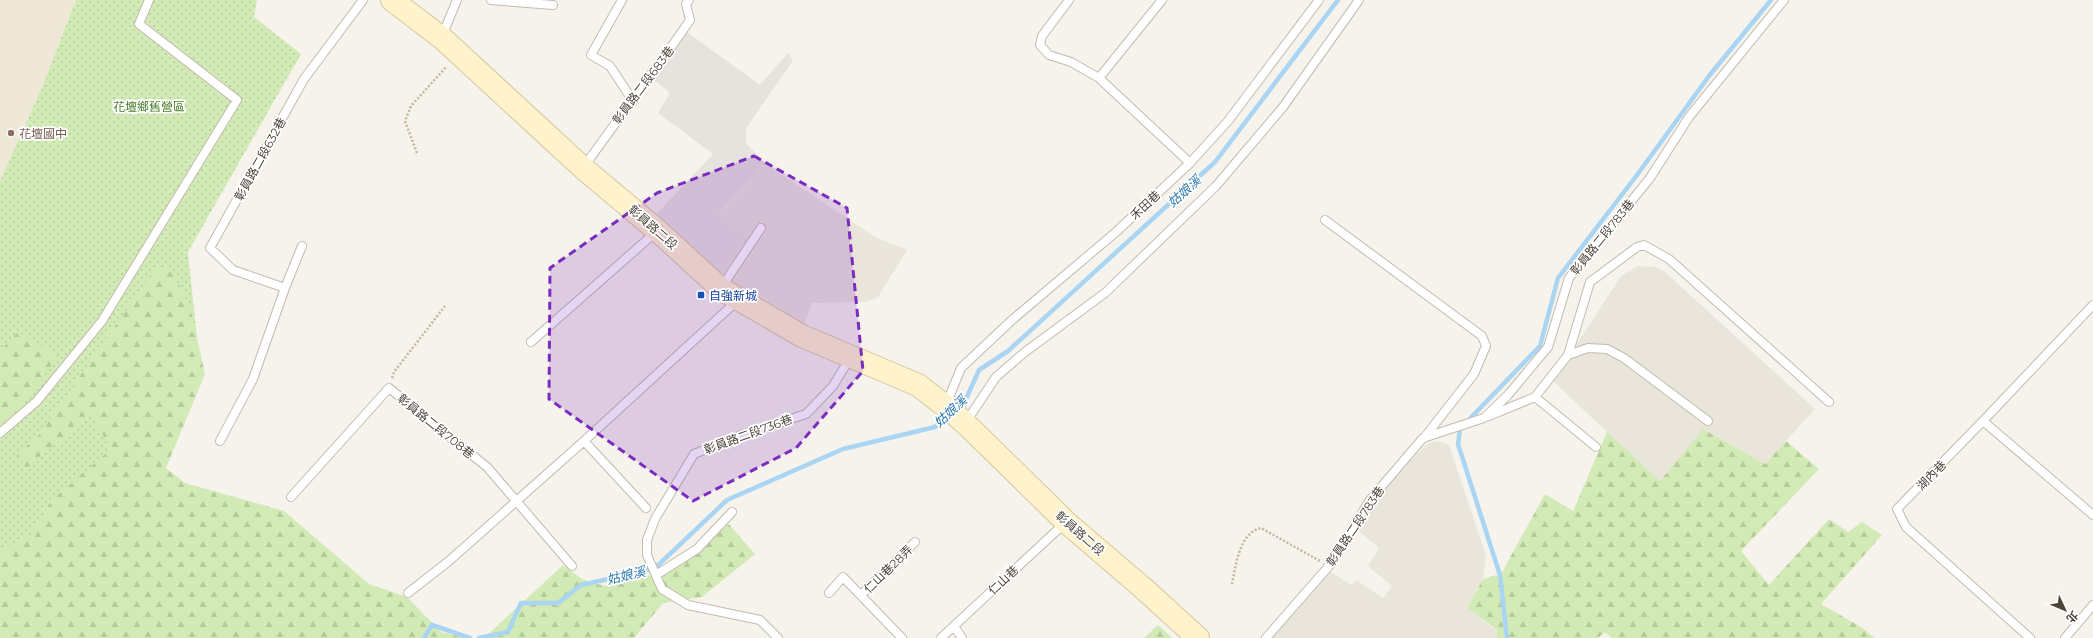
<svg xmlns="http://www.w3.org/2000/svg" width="2093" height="638" viewBox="0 0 2093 638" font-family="Montserrat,'Noto Sans TC',sans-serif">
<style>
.residential{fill:#eae5da}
.industrial{fill:#e6e2dd}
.education{fill:#efe8d6}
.grass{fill:url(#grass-dots)}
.forest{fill:url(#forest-firs)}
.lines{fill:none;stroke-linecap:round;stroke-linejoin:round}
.stream{stroke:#a9d4f2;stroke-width:4.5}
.lane-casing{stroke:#c2bbae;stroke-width:10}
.secondary-casing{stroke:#d6c79b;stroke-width:24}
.path{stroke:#c4b79f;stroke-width:2.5;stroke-dasharray:2 2;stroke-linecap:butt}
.lane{stroke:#fff;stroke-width:8}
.secondary{stroke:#fff3cd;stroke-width:22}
.marked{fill:#7b2cbf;fill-opacity:0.2;stroke:#7b2cbf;stroke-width:3;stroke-dasharray:8 5;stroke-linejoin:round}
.education-dot{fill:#8d6e63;stroke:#fff;stroke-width:1.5}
.transit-dot{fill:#1a4fb4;stroke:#fff;stroke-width:1.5}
.labels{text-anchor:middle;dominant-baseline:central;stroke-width:3.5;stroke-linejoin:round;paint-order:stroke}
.street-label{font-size:12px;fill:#4b4439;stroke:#fff}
.park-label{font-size:12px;fill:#4a7f2a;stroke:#fff}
.education-label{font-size:12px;fill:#785e54;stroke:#fff;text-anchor:start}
.transit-label{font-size:12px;fill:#164399;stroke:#fff;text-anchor:start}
.water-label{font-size:13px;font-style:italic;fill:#2e7ab2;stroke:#fff}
</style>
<defs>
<pattern id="grass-dots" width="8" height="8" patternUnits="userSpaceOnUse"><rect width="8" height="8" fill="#d2eab5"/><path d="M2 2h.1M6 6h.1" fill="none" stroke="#b6ca9c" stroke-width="1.8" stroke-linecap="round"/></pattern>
<pattern id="forest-firs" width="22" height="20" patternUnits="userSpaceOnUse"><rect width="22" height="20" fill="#d2eab5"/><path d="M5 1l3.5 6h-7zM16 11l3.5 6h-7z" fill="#b6ca9c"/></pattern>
</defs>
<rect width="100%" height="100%" fill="#f6f3ec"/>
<path class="residential" d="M766,164L875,237L907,250L878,297L866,302L812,303L803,329L713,282L718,215Z
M1638,266L1656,267L1665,272L1815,409L1765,464L1703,429L1660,482L1553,381L1621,276Z
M1439,441L1449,445L1486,556L1483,579L1467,608L1497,631V638H1264L1327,569L1351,585L1356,580L1383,598L1392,586L1368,566L1379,548L1353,526L1373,495L1429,443Z"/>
<path class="industrial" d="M683,29L760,85L788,53L793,61L746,128V143L766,164L718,214L748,239L713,282L647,224L713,154L658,113L670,93L645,72Z"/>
<path class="education" d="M0,0H76L43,85L0,181Z"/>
<path class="grass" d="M76,0H257L254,17L301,54L188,252L200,367L0,582V181L43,85Z"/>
<path class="forest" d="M170,268L190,306L205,374L166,468L185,483L284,511L369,584L407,597L441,632L466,638H0V551L31,534L51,501L111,449L91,415L27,468L16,456L38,436L155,269Z
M17,333L59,355L19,411L0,428V351Z
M1703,429L1765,464L1786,441L1819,469L1741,551L1769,585L1829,519L1848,532L1862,522L1882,535L1821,604L1861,627L1875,638H1612L1605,632L1598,638H1497V630L1467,608L1483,579L1501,574L1545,494L1573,511L1607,432L1660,481Z
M726,521L755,554L702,597L663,603L634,638H484L563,565L582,579L604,586L659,573Z
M1158,625L1172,638H1144Z"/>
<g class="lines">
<path class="stream" d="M956,408L966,399L979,370L1008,351L1215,162L1338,0
M424,638L432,625L470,638
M479,638L508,632L521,603H558L581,585L654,569L727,500L843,449L935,427L947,416
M1507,638L1500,575L1458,444L1460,429L1540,346L1558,278L1637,175L1709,76L1771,0"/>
<defs>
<path id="lane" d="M491,0L553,5
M622,0L591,55L610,66L633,101
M1069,0L1042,36L1040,45L1049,55L1071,62L1099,78
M1162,0L1099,78L1190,163
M442,36L457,0
M584,167C619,117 656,70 690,20L686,4L689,0
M1325,220L1482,336L1486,346L1474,374L1424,438
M285,288L302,246
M721,288L761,228
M531,342L657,231
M1568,355L1590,282L1637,247L1644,245L1669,259L1829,402
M1535,397L1596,447
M946,405L961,368L1012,320L1116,232L1190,163L1228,121L1319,0
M1489,416L1535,397L1568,355L1588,348L1607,349L1624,358L1708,421
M1983,421L2093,515
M966,422L996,377L1025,352L1105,293L1216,186L1283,107L1359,0
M0,433L37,401L102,321L237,100L139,24L149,0
M220,441L253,379L285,288L233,270L210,248L304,79L363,0
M584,441L646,508
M291,497L389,388L487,467L572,566
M656,575L697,549L732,512
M408,593L449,561L584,441L738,300
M829,593L843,577L902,638
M861,595L915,542
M954,626L962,638
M778,638L760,620L688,605L662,589L647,555V540L655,519L694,454L742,435L806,414L833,386L850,358
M941,638L1066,522
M1266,638L1329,566L1370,500L1423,438L1484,418L1508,395L1548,347L1569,278L1650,178L1689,117L1784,0
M2030,638L1906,527L1897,509L1983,421L2093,305
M2065,638L2093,605"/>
<path id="secondary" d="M392,0L442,38L583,168L658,231L721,289L802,336L918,385L945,406L965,423L1066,522L1143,588L1198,638"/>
</defs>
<use href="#lane" class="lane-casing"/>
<use href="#secondary" class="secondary-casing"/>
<path class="path" d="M417,153L405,121L411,106L447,66
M392,378L394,372L445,306
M1232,584C1236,565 1239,533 1261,528L1320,561"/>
<use href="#lane" class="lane"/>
<use href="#secondary" class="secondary"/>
</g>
<path class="marked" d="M754,156L847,208L863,371L796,448L693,501L549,399L550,268L657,193Z"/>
<circle class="education-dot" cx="11" cy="133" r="4"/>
<rect class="transit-dot" x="697" y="291" width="8" height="8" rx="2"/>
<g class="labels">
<g class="street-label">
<text transform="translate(643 85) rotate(-53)">彰員路二段683巷</text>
<text transform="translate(260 159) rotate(-61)">彰員路二段632巷</text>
<text transform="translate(1145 205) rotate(-43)">禾田巷</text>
<text transform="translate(653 227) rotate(41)">彰員路二段</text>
<text transform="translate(1602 237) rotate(-51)">彰員路二段783巷</text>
<text transform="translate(436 426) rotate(39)">彰員路二段708巷</text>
<text transform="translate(748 434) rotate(-20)">彰員路二段736巷</text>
<text transform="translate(1931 475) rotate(-45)">湖內巷</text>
<text transform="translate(1355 526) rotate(-56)">彰員路二段783巷</text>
<text transform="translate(1080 533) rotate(41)">彰員路二段</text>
<text transform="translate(888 569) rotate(-44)">仁山巷28弄</text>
<text transform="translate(1003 580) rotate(-43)">仁山巷</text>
</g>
<g class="park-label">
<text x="149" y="106">花壇鄉舊營區</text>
</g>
<g class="education-label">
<text x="19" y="133">花壇國中</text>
</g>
<g class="transit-label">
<text x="709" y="295">自強新城</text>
</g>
<g class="water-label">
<text transform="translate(1184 191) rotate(-42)">姑娘溪</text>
<text transform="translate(950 411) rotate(-43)">姑娘溪</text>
<text transform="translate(626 575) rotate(-13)">姑娘溪</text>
</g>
</g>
<g transform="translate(2065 610) rotate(134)" stroke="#ffffff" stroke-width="3" paint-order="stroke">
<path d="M0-3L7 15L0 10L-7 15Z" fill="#4b4439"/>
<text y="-6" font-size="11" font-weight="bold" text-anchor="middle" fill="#4b4439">北</text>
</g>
</svg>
